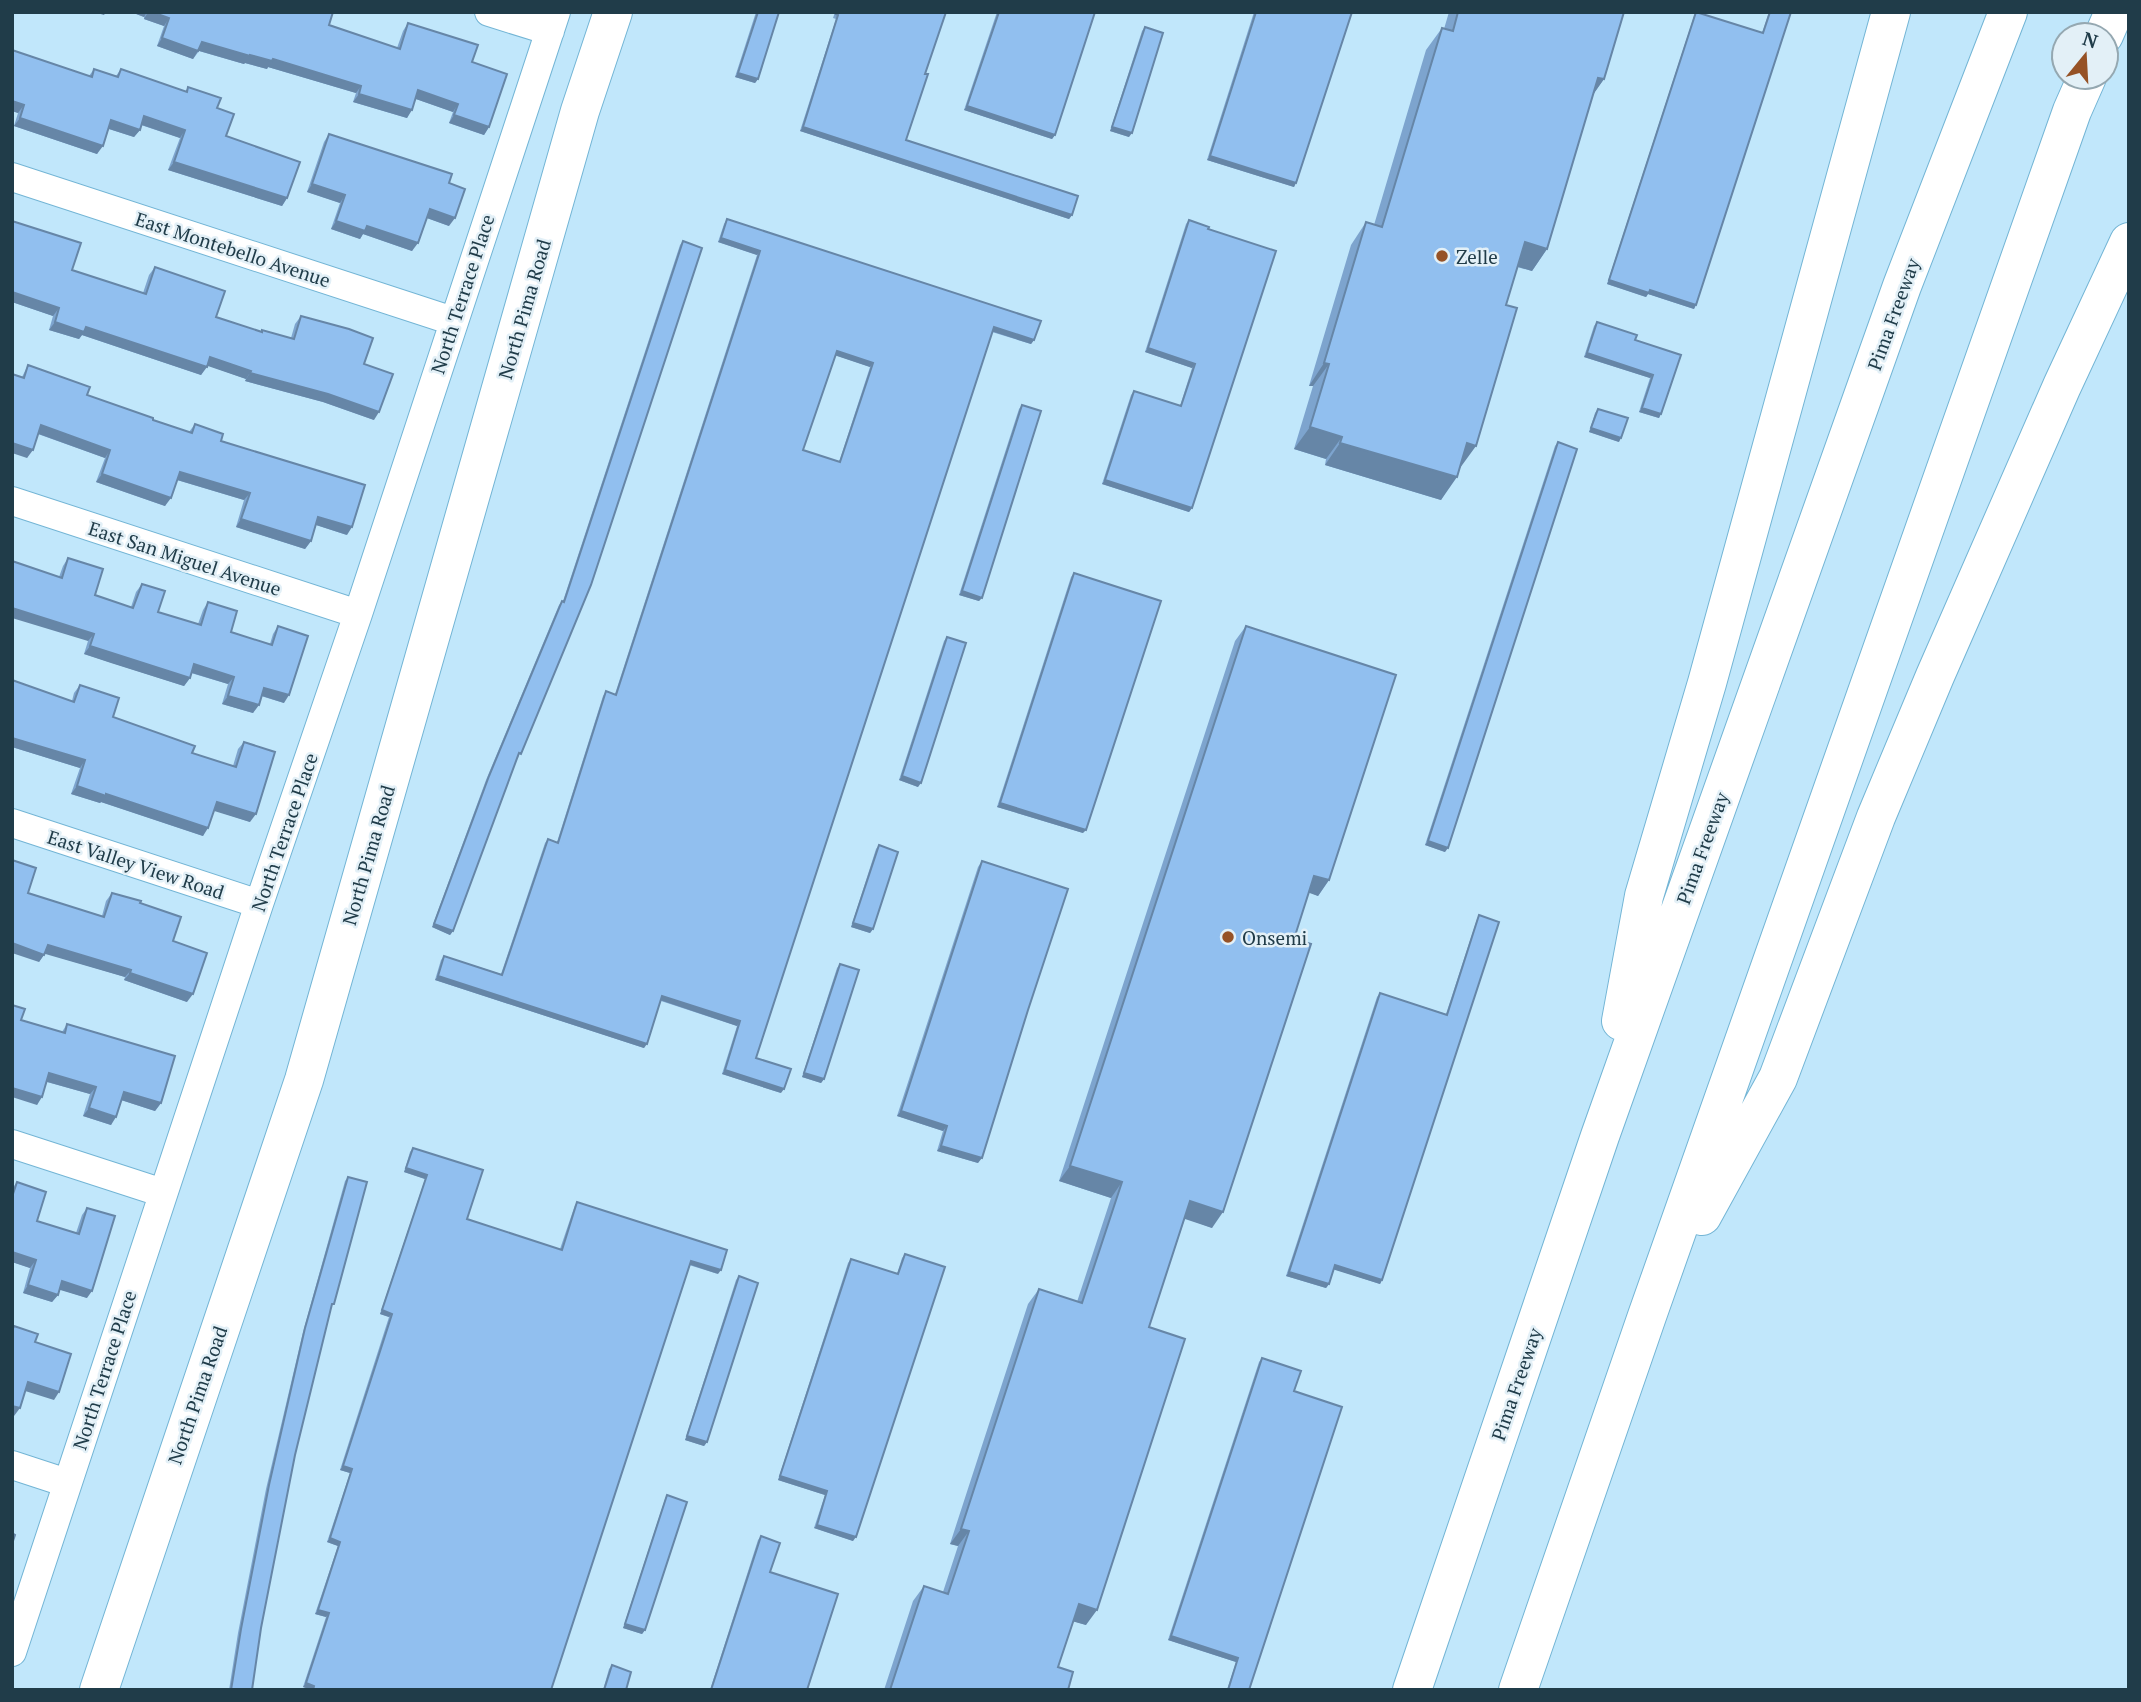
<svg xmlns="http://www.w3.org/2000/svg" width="2141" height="1702" viewBox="0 0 2141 1702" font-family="'PT Serif',serif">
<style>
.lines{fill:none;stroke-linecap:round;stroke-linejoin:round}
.street-casing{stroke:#73b5d5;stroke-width:30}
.secondary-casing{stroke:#73b5d5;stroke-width:40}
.highway-casing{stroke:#73b5d5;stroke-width:40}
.street{stroke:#fff;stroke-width:28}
.secondary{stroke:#fff;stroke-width:38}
.highway{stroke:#fff;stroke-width:38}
.wall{fill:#7da4ce;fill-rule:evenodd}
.shaded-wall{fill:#6686a7}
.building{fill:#91bfef;stroke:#6686a7;stroke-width:2;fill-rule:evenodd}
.poi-dot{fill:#965226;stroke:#e3f0f7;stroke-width:2.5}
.labels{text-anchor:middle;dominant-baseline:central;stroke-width:5;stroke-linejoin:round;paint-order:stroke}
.street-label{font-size:19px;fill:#203c49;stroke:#e3f0f7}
.poi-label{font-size:19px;fill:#203c49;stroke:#e3f0f7;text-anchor:start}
</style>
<rect width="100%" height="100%" fill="#c1e7fb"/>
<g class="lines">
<defs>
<path id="street" d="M489,12L550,31
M12,177L453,321
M12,501L358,614
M12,823L259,904
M12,1144L163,1193
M12,1465L67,1483
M12,1652L259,904L358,614L556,12"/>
<path id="secondary" d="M99,1690L304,1080L580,111L613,12"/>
<path id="highway" d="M2104,35L2114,12
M1621,1021L1644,896L1707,683L1891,12
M1702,1216L1778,1078L1876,817L1935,676L2062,386L2129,242
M1412,1690L1600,1136L1902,286L2008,12
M1518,1690L1647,1316L2072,111L2087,77"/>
</defs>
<use href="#street" class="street-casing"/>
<use href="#secondary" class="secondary-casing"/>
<use href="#highway" class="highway-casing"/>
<use href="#street" class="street"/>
<use href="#secondary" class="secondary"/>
<use href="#highway" class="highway"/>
</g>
<path class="wall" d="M131,12H333L329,25L397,48L403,31L408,23L472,62L489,127L484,135L449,123L453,112L416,99L407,118L353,102L356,93L268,67L267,69L245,63L244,64L199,51L193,59L157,46L164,26L144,19V17Z
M756,12H779L758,79L755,83L735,77Z
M835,12H946L925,74L906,140L1072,215L1069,219L800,131L836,19L833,18Z
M997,12H1095L1055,135L1052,139L964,110Z
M1254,12H1352L1294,187L1207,160Z
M1449,12H1624L1604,79L1593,94L1547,249L1532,271L1517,267L1460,468L1441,500L1325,465L1326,459L1294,449L1313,386H1309L1351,245L1366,222L1374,225L1426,50L1442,28L1444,29Z
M1696,12L1762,33L1769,12H1791L1694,309L1648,294L1646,297L1607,284L1694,16Z
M1145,27L1129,137L1110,131L1142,31Z
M12,50L89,76L94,69L116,76L121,69L185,92L188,87L217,108L226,136L287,198L282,206L168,170L180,138L141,125L140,130L134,137L109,129L97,154L14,126L18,113L12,111Z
M329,134L449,183V226L427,218L412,251L363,234L360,239L331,229L340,203L307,192L324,142Z
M727,219L1034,340L1031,344L992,332L756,1058L781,1093L722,1074L737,1026L661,1001L644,1048L435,980L441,960L444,956L501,974L545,843L548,839L557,842L603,696L606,691L615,694L757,255L718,242L724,224ZM835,355L870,367L839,462L803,450Z
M1189,220L1209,227L1192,508L1189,512L1102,484L1131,395L1134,391L1180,406L1192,368L1145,352L1186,224Z
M12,221L72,270L143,293L149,275L155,267L216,317L261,332L262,330L291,338L295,324L301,316L364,364L374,420L323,402L245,381L246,379L207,365L201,375L82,335L79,339L49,330L53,316L12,302Z
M683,241L518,758L517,757L453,931L450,935L432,927L486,780L559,605L563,601L680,245Z
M1597,322L1635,340L1681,355L1659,418L1639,412L1650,378L1584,357L1594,326Z
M28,365L87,395L153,420L189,432L195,424L221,441L347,535L316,525L311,541L305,549L236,527L244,500L177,480L165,506L96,482L105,458L38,434L27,458L22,377Z
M1022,405L979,601L959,595L1019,409Z
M1598,409L1619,442L1589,432L1595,413Z
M1558,442L1445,852L1425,845L1555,446Z
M68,558L95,595L131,607L136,592L142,584L158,612L198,624L203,610L208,602L231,632L270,644L273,634L278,626L284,703L261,696L253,713L222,704L228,684L191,673L190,678L184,686L84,654L88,641L59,577L63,566Z
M1074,573L1083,833L997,807L1071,577Z
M1246,626L1329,880L1318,896L1309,892L1294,939L1212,1228L1185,1218L1149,1327L1086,1625L1073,1621L1058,1667L1068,1690H884L913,1601L924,1586L943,1592L958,1546L950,1544L1028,1304L1039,1289L1077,1302L1111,1198L1059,1181L1235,641Z
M947,637L918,787L899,780L944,641Z
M12,680L72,701L74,693L80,685L113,717L192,753L233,766L238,749L244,742L250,822L214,810L203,836L101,802L100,803L71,794L80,768L12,747Z
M879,845L873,929L870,933L851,927L876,849Z
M982,861L1028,1010L978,1163L937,1151L943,1131L897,1116L978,867Z
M28,893L102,916L106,901L112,893L140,903L173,941L187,1002L124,980L125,977L45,953L39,962Z
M1479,915L1382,1280L1380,1284L1334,1269L1329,1284L1326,1288L1286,1276L1377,997L1380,993L1446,1014L1477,919Z
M840,964L824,1079L821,1083L802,1077L837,968Z
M21,1020L62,1032L67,1024L161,1103L155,1111L121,1100L111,1125L83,1116L90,1094L47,1082L37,1105Z
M413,1148L467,1219L560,1249L575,1205L577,1202L718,1274L689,1265L551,1690H312L303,1687L326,1617L315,1614L338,1546L327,1542L350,1473L340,1470L389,1317L380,1314L425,1179L404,1172L410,1152Z
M348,1177L331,1308L295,1455L261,1628L252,1690H229L238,1633L266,1489L303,1332L345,1181Z
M17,1182L37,1221L76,1233L82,1215L87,1208V1298L59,1289L58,1295L52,1302L23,1293L30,1268L12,1262V1189Z
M905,1254L853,1541L814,1528L825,1495L778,1480L848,1263L851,1259L897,1274L902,1258Z
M739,1276L707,1442L704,1446L685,1440L736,1280Z
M1262,1358L1294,1391L1249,1690H1227L1236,1662L1168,1640L1259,1362Z
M667,1495L645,1630L642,1634L623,1628L665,1499Z
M761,1536L770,1572L807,1690H710L758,1540Z
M612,1665L626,1690H603L609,1669Z"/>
<path class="shaded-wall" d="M94,12H106L104,15Z
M131,12H147L144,17Z
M148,12H152L169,18L164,26L144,19Z
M162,38L198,51L193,59L157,46Z
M202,42L250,55L273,59L361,86L356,93L268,67L267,69L245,63L244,64L196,50Z
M738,73L758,79L755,83L735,77Z
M1598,78L1604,79L1588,102Z
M418,90L458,104L453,112L413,98Z
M359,94L412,110L407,118L353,102Z
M12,101L24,105L18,113L12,111Z
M967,106L1055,135L1052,139L964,110Z
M454,115L489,127L484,135L449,123Z
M144,116L185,130L180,138L139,124Z
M20,118L103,146L97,154L14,126Z
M111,120L140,130L134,137L106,128Z
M803,127L1072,215L1069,219L800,131Z
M1112,127L1132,133L1129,137L1110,131Z
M1210,156L1296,183L1294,187L1207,160Z
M174,162L287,198L282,206L168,170Z
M312,184L345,195L340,203L307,192Z
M430,209L455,218L449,226L424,217Z
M336,221L367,226L418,243L412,251L363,234L360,239L331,229Z
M721,238L760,251L757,255L718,242Z
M1525,242L1547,249L1532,271L1509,264Z
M1609,280L1650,290L1696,305L1694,309L1648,294L1646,297L1607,284Z
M12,292L59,308L53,316L12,302Z
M55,322L86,327L207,367L201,375L82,335L79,339L49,330Z
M994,327L1034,340L1031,344L991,331Z
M1148,348L1195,364L1192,368L1145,352Z
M837,351L873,363L870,367L834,355Z
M1587,353L1653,375L1650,378L1584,357Z
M210,357L251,371L246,379L205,365Z
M1324,363L1329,364L1313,386H1309Z
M250,373L328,394L379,412L374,420L323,402L245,381Z
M1642,408L1661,414L1659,418L1639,412Z
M41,425L110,450L105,458L36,433Z
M1310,427L1342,437L1326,459L1294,449Z
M1591,428L1621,438L1619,442L1589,432Z
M12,443L33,450L27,458L12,453Z
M1340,443L1457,477L1441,500L1325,465Z
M1467,443L1476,446L1460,468L1451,465Z
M180,472L250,493L244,500L174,479Z
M102,474L171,498L165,506L96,482Z
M1105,480L1192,508L1189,512L1102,484Z
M318,517L352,527L347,535L313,524Z
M241,519L311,541L305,549L236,527Z
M962,591L982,598L979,601L959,595Z
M12,608L94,634L88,641L12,618Z
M90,646L190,678L184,686L111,663L84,654Z
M194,664L234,677L228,684L189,672Z
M264,688L289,695L284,703L259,695Z
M228,696L259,705L253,713L222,704Z
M12,738L85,760L80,768L12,747Z
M902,776L921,783L918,787L899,780Z
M77,786L106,794L208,828L203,836L101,802L100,803L71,794Z
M217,802L256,814L250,822L211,810Z
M1000,803L1086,830L1083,833L997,807Z
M1428,841L1448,848L1445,852L1425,845Z
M1314,876L1329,880L1318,896L1304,891Z
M853,923L873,929L870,933L851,927Z
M434,924L453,931L450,935L432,927Z
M12,943L44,955L39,962L12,953Z
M48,945L131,970L125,977L42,953Z
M130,973L193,994L187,1002L124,980Z
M438,976L647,1044L644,1048L435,980Z
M662,996L740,1021L737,1026L660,1000Z
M725,1070L784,1089L781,1093L722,1074Z
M49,1073L96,1087L90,1094L44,1081Z
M804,1073L824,1079L821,1083L802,1077Z
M12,1088L42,1097L37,1105L12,1097Z
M124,1092L161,1103L155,1111L118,1099Z
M89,1108L116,1117L111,1125L83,1116Z
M901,1111L947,1126L943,1131L897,1116Z
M941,1146L982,1158L978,1163L937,1151Z
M1070,1166L1122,1182L1111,1198L1059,1181Z
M406,1168L427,1175L425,1179L404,1172Z
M1190,1201L1223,1212L1212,1228L1179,1217Z
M12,1252L36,1260L30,1268L12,1262Z
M691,1261L721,1270L718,1274L688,1264Z
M1335,1265L1382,1280L1380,1284L1332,1269Z
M1289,1272L1329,1284L1326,1288L1286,1276Z
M62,1281L92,1291L87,1298L57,1289Z
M28,1285L58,1295L52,1302L23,1293Z
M382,1310L392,1314L389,1317L380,1314Z
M28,1382L59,1392L54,1400L22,1390Z
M12,1406L20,1408L14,1416L12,1415Z
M687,1436L707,1442L704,1446L685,1440Z
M343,1466L352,1469L350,1473L340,1470Z
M780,1476L827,1491L825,1495L778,1480Z
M817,1525L856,1537L853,1541L814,1528Z
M961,1529L969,1531L958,1546L950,1544Z
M330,1538L340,1542L338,1546L327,1542Z
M1079,1604L1097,1610L1086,1625L1068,1620Z
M318,1610L329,1613L326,1617L315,1614Z
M625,1624L645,1630L642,1634L623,1628Z
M1171,1636L1238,1658L1236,1662L1168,1640Z
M306,1683L314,1686L312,1690L303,1687Z"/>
<path class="building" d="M152,12H333L329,25L400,49L408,23L478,45L472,62L507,74L489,127L454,115L458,104L418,90L412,110L359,94L361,86L273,59L272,61L250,55V56L202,42L198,51L162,38L169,18Z
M758,12H779L758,79L738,73Z
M837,12H946L925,74H928L906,140L1078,196L1072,215L803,127L838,15L836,14Z
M999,12H1095L1055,135L967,106Z
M1256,12H1352L1296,183L1210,156Z
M1458,12H1624L1604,79L1598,78L1547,249L1525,242L1506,305L1517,308L1476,446L1467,443L1457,477L1340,443L1342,437L1310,427L1329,364L1324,363L1366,222L1382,227L1442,28L1453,31Z
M1696,12L1763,33L1770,12H1791L1696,305L1650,290L1649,293L1609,280Z
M1145,27L1163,33L1132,133L1112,127Z
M12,50L92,77L94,69L118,77L121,69L187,92L188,87L221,98L217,108L234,114L226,136L300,162L287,198L174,162L185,130L144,116L140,130L111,120L103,146L20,118L24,105L12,101Z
M329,134L452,174L449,183L465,189L455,218L430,209L418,243L367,226L365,231L336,221L345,195L312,184Z
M727,219L1041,321L1034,340L994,327L756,1058L791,1069L784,1089L725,1070L740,1021L662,996L647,1044L438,976L444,956L502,975L548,839L558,843L606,691L616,695L760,251L721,238ZM837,351L873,363L840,462L803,450Z
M1189,220L1209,227L1208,229L1276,251L1192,508L1105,480L1134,391L1181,406L1195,364L1148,348Z
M12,221L81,243L72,270L146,294L155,267L225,291L216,317L262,332V330L294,339L301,316L349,329L373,338L364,364L393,374L379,412L328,394L250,373L251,371L210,357L207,367L86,327L84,332L55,322L59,308L12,292Z
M683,241L702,248L591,585L521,754L519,753L453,931L434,924L489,776L562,601L564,602Z
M1597,322L1637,335L1635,340L1681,355L1661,414L1642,408L1653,375L1587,353Z
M28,365L90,387L87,395L153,418V420L192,433L195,424L223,434L221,441L365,485L352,527L318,517L311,541L241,519L250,493L180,472L171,498L102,474L110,450L41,425L33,450L12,443V374L24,378Z
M1022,405L1041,411L982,598L962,591Z
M1598,409L1628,418L1621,438L1591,428Z
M1558,442L1577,449L1448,848L1428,841Z
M68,558L103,569L95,595L133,608L142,584L165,591L158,612L201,625L208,602L237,611L231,632L272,645L278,626L308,636L289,695L264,688L259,705L228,696L234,677L194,664L190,678L90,646L94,634L12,608V561L62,578Z
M1074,573L1161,601L1086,830L1000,803Z
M1246,626L1396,675L1329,880L1314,876L1294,939L1311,944L1223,1212L1190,1201L1149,1327L1185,1339L1097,1610L1079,1604L1058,1667L1073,1672L1068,1690H890L924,1586L948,1594L969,1531L961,1529L1039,1289L1082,1303L1122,1182L1070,1166Z
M947,637L966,643L921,783L902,776Z
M12,680L74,702L80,685L119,698L113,717L195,746L192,753L236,767L244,742L275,752L256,814L217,802L208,828L106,794V796L77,786L85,760L12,738Z
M879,845L898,852L873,929L853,923Z
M12,860L36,868L28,893L104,917L112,893L141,901L140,903L181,917L173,941L207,953L193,994L130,973L131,970L48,945L44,955L12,943Z
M982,861L1068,889L1028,1010L982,1158L941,1146L947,1126L901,1111Z
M1479,915L1499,922L1382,1280L1335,1265L1329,1284L1289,1272L1380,993L1447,1015Z
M840,964L859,970L824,1079L804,1073Z
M12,1005L25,1009L21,1020L65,1033L67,1024L175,1056L161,1103L124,1092L116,1117L89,1108L96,1087L49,1073L42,1097L12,1088Z
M413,1148L483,1170L467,1219L562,1250L577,1202L727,1250L721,1270L691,1261L551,1690H313L314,1686L306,1683L329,1613L318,1610L340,1542L330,1538L352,1469L343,1466L392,1314L382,1310L427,1175L406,1168Z
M348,1177L367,1182L334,1304H332L295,1455L261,1628L252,1690H231L241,1629L269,1485L305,1328Z
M17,1182L46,1192L37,1221L79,1234L87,1208L115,1216L92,1291L62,1281L58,1295L28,1285L36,1260L12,1252V1197Z
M905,1254L945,1267L856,1537L817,1525L827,1491L780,1476L851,1259L898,1274Z
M739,1276L758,1283L707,1442L687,1436Z
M14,1326L38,1334L35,1342L71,1354L59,1392L28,1382L20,1408L12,1406V1331Z
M1262,1358L1301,1371L1294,1391L1342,1407L1249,1690H1228L1238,1658L1171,1636Z
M667,1495L687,1502L645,1630L625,1624Z
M12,1533L15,1535L12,1544Z
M761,1536L780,1543L770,1572L838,1594L807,1690H711Z
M612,1665L631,1672L626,1690H604Z"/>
<g class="poi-dot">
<circle cx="1442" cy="256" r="7"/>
<circle cx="1228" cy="937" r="7"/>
</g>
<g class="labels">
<g class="street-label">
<text transform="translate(233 249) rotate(18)">East Montebello Avenue</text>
<text transform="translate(462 294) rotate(-72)">North Terrace Place</text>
<text transform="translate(524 309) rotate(-74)">North Pima Road</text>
<text transform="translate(1893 314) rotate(-70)">Pima Freeway</text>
<text transform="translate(185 558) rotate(18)">East San Miguel Avenue</text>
<text transform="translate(284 832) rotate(-71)">North Terrace Place</text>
<text transform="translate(1702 848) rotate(-70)">Pima Freeway</text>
<text transform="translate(368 855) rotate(-74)">North Pima Road</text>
<text transform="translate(136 864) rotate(18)">East Valley View Road</text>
<text transform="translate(104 1370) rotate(-72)">North Terrace Place</text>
<text transform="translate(1516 1384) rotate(-71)">Pima Freeway</text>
<text transform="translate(197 1395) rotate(-71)">North Pima Road</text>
</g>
<g class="poi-label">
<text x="1456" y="256">Zelle</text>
<text x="1242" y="937">Onsemi</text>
</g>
</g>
<rect width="2141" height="1702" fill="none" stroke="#203c49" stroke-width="28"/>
<g transform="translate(2085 56) rotate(18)"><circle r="33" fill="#e3f0f7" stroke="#95a8b1" stroke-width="2"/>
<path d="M0-5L12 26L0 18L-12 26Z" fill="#965226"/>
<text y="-10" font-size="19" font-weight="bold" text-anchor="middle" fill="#203c49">N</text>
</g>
</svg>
